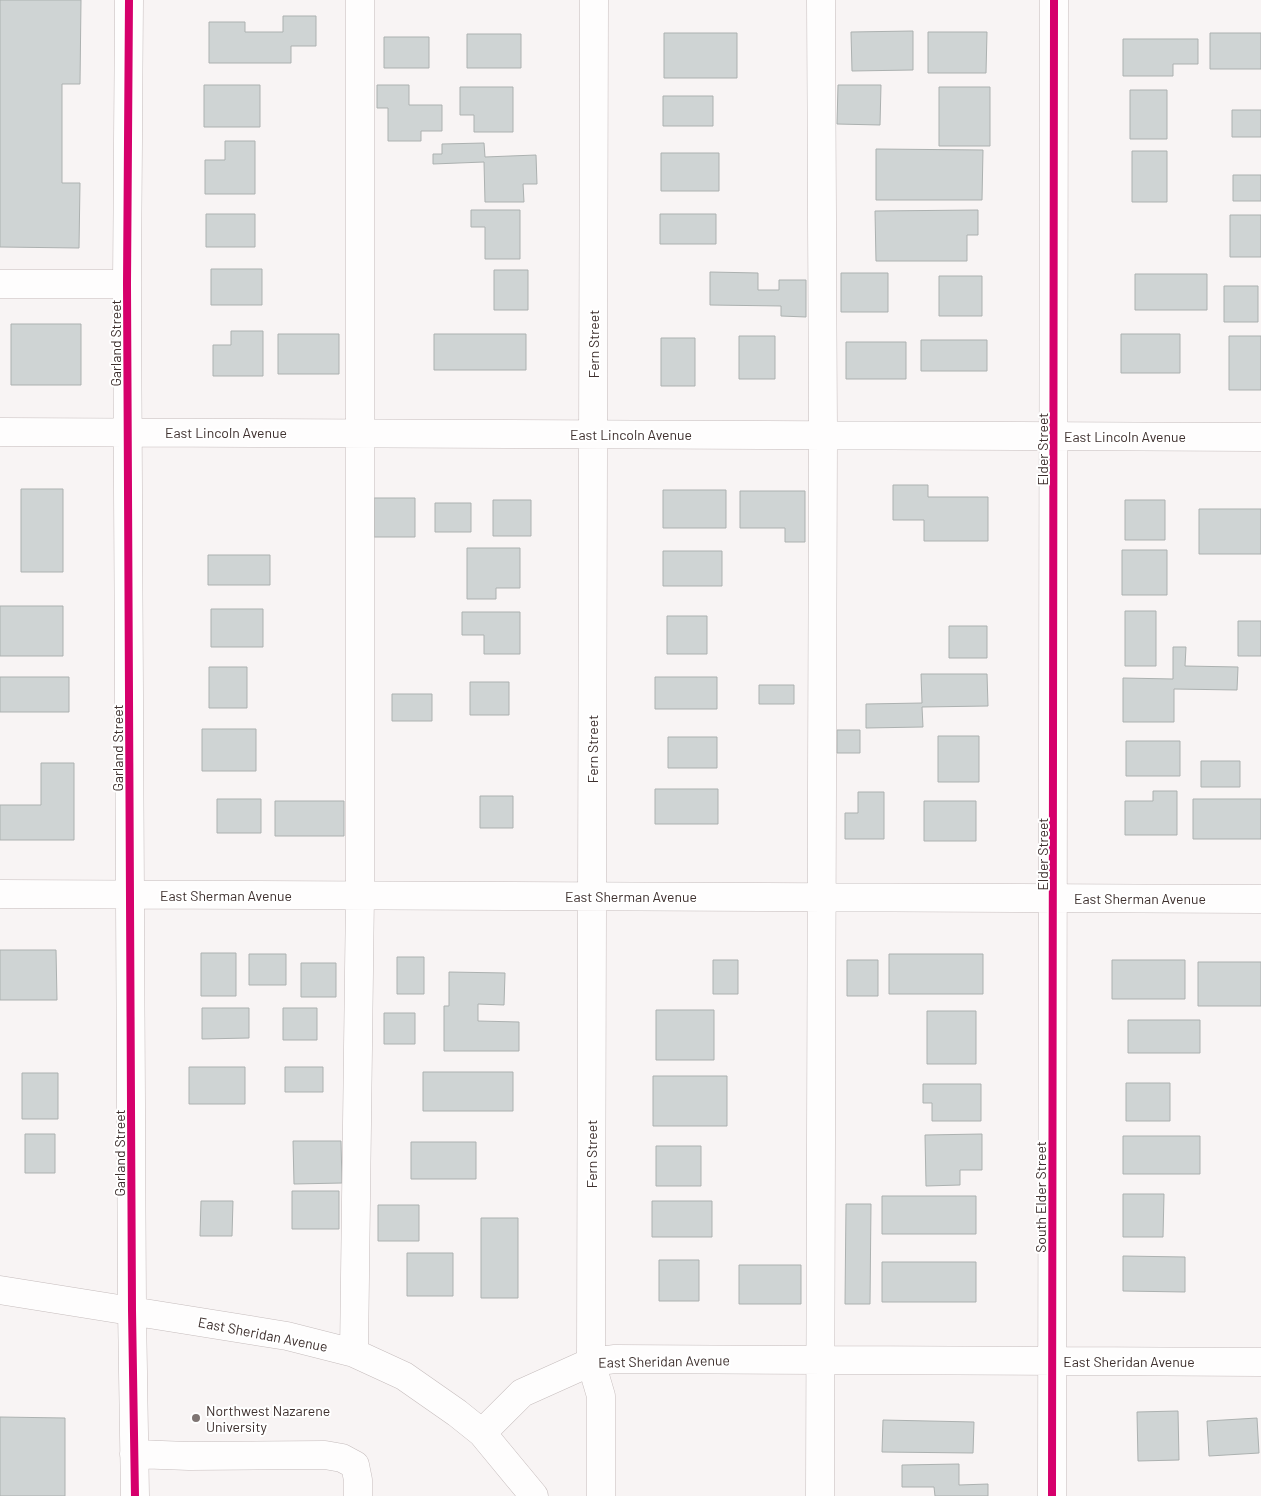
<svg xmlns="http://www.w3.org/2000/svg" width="1261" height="1496" viewBox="0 0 1261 1496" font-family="Barlow,sans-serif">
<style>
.building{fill:#cfd4d4;stroke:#acb1b0}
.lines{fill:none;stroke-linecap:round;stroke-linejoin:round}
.minor-casing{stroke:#c5bcbc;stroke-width:29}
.minor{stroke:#fefdfd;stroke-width:28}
.cycleway-casing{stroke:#fff;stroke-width:11}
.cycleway{stroke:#d6006c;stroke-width:8}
.poi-dot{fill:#7f7573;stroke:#fff;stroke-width:2}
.labels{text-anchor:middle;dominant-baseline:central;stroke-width:4;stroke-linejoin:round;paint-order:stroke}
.street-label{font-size:14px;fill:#3e302e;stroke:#fff}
.poi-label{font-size:14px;fill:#3e302e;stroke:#fff;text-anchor:start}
</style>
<rect width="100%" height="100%" fill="#f8f4f4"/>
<path class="building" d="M0,0H81L80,84H62V183H80L79,248L0,247Z
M283,16H316V46H291V63H209V22H245V32H283Z
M913,31V70L852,71L851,32Z
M928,32H987L986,73H928Z
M664,33H737V78H664Z
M1210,33H1261V69H1210Z
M467,34H521V68H467Z
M384,37H429V68H384Z
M1123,39H1198V64H1173V76H1123Z
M204,85H260V127H204Z
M377,85H409V105H442V131H421V141H388V108H377Z
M838,85H881L880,125L837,124Z
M460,87H513V132H474V115H460Z
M939,87H990V146H939Z
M1130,90H1167V139H1130Z
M663,96H713V126H663Z
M1232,110H1261V137H1232Z
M225,141H255V194H205V160H225Z
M484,143L485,157L536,155L537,184H523L524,202H485L484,162L433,164V154H442V144Z
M876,149L983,150L982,200H876Z
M1132,151H1167V202H1132Z
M661,153H719V191H661Z
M1233,175H1261V201H1233Z
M471,210H520V259H485V227H471Z
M978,210V235H967V261H876L875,211Z
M206,214H255V247H206Z
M660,214H716V244H660Z
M1230,215H1261V257H1230Z
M211,269H262V305H211Z
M494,270H528V310H494Z
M710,272L758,273V290H779V280H806V317L781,316V306L710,305Z
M841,273H888V312H841Z
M1135,274H1207V310H1135Z
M939,276H982V316H939Z
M1224,286H1258V322H1224Z
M11,324H81V385H11Z
M231,331H263V376H213V345H231Z
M278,334H339V374H278Z
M434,334H526V370H434Z
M1121,334H1180V373H1121Z
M739,336H775V379H739Z
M1229,336H1261V390H1229Z
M661,338H695V386H661Z
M921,340H987V371H921Z
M846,342H906V379H846Z
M893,485H928V497H988V541H924V520H893Z
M21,489H63V572H21Z
M663,490H726V528H663Z
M740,491H805V542H785V528H740Z
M374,498H415V537H374Z
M493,500H531V536H493Z
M1125,500H1165V540H1125Z
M435,503H471V532H435Z
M1199,509H1261V554H1199Z
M467,548H520V588H496V599H467Z
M1122,550H1167V595H1122Z
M663,551H722V586H663Z
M208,555H270V585H208Z
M0,606H63V656H0Z
M211,609H263V647H211Z
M1125,611H1156V666H1125Z
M462,612H520V654H484V635H462Z
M667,616H707V654H667Z
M1238,621H1261V656H1238Z
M949,626H987V658H949Z
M1173,647H1186L1185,666L1238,667L1237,690L1174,689V722H1123V678L1173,679Z
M209,667H247V708H209Z
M921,674H987L988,706L922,707L923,727L866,728V704L922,703Z
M0,677H69V712H0Z
M655,677H717V709H655Z
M470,682H509V715H470Z
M759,685H794V704H759Z
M392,694H432V721H392Z
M202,729H256V771H202Z
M837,730H860V753H837Z
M938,736H979V782H938Z
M668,737H717V768H668Z
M1126,741H1180V776H1126Z
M1201,761H1240V787H1201Z
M41,763H74V840H0V805H41Z
M655,789H718V824H655Z
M1153,791H1177V835H1125V801H1153Z
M858,792H884V839H845V813H858Z
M480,796H513V828H480Z
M217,799H261V833H217Z
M1193,799H1261V839H1193Z
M275,801H344V836H275Z
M924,801H976V841H924Z
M0,950H56L57,1000H0Z
M201,953H236V996H201Z
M249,954H286V985H249Z
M889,954H983V994H889Z
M397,957H424V994H397Z
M713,960H738V994H713Z
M847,960H878V996H847Z
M1112,960H1185V999H1112Z
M1198,962H1261V1006H1198Z
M301,963H336V997H301Z
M449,972L505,973L504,1005L478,1004V1021L519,1022V1051H444V1006H449Z
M202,1008H249V1038L202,1039Z
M283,1008H317V1040H283Z
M656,1010H714V1060H656Z
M927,1011H976V1064H927Z
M384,1013H415V1044H384Z
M1128,1020H1200V1053H1128Z
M189,1067H245V1104H189Z
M285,1067H323V1092H285Z
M423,1072H513V1111H423Z
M22,1073H58V1119H22Z
M653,1076H727V1126H653Z
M1126,1083H1170V1121H1126Z
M923,1084H981V1121H932V1103H923Z
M25,1134H55V1173H25Z
M982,1134V1170H960V1185L926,1186L925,1135Z
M1123,1136H1200V1174H1123Z
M293,1141H341L342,1183L294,1184Z
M411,1142H476V1179H411Z
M656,1146H701V1186H656Z
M292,1191H339V1229H292Z
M1123,1194H1164L1163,1237H1123Z
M882,1196H976V1234H882Z
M201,1201H233L232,1236H200Z
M652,1201H712V1237H652Z
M846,1204H871L870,1304H845Z
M378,1205H419V1241H378Z
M481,1218H518V1298H481Z
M407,1253H453V1296H407Z
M1123,1256L1185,1257V1292L1123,1291Z
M659,1260H699V1301H659Z
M882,1262H976V1302H882Z
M739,1265H801V1304H739Z
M1178,1411L1179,1460L1138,1461L1137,1412Z
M0,1417L65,1418V1496H0Z
M1257,1418L1259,1453L1209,1456L1207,1421Z
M883,1420L974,1422L973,1453L882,1452Z
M959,1464V1485L988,1484V1496H935L934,1487H902V1465Z"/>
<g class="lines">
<defs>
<path id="minor" d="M129,0L127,284L132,1310L135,1496
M594,0L591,1362L601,1396V1496
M0,284H127
M0,432L1261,437
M0,894L1261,899
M0,1290L287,1336L354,1353L404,1376L457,1413L482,1433L534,1496
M354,1353L360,895V0
M482,1433L522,1393L591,1362L615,1359L1261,1362
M134,1454L189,1456L325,1455L342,1458L355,1465L358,1480V1496
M820,1496L823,434L821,0
M1052,1496L1054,0"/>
</defs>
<use href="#minor" class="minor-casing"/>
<use href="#minor" class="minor"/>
<defs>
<path id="cycleway" d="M129,0L127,284L132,1310L135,1496
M1052,1496L1054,0"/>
</defs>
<use href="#cycleway" class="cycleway-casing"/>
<use href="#cycleway" class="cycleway"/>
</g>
<circle class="poi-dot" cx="196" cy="1418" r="5"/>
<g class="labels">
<g class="street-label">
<text transform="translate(115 343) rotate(-90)">Garland Street</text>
<text transform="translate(593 344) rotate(-90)">Fern Street</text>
<text x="226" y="432">East Lincoln Avenue</text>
<text x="631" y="434">East Lincoln Avenue</text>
<text x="1125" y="436">East Lincoln Avenue</text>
<text transform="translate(1042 449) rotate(-90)">Elder Street</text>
<text transform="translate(117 748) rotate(-90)">Garland Street</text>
<text transform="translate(592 749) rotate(-90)">Fern Street</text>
<text transform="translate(1042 854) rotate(-90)">Elder Street</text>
<text x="226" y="895">East Sherman Avenue</text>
<text x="631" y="896">East Sherman Avenue</text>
<text x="1140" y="898">East Sherman Avenue</text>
<text transform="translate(119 1153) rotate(-90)">Garland Street</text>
<text transform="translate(591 1154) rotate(-90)">Fern Street</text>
<text transform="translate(1040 1197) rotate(-90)">South Elder Street</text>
<text transform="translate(263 1334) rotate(11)">East Sheridan Avenue</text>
<text transform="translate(664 1361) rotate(-1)">East Sheridan Avenue</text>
<text x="1129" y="1361">East Sheridan Avenue</text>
</g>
<g class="poi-label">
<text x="206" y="1410">Northwest Nazarene<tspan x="206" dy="16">University</tspan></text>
</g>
</g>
</svg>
